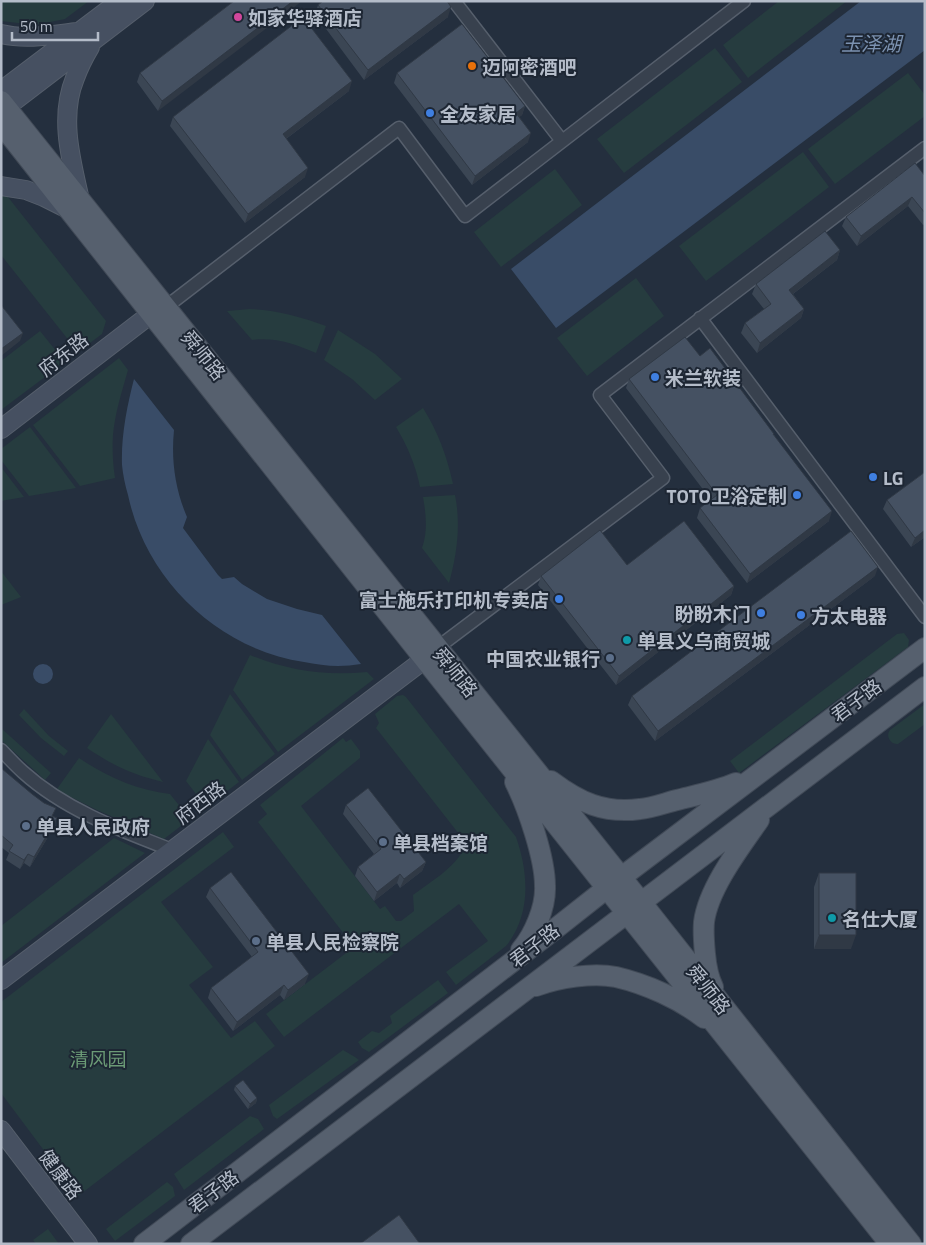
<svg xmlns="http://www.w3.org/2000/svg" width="926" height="1245" viewBox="0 0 926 1245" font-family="'Titillium Web','Noto Sans SC',sans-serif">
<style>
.green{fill:#263c3f}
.water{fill:#394c67}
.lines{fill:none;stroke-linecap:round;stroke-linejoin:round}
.street-casing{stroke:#565f6c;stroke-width:15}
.secondary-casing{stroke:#565f6c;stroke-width:20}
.primary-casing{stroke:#414a57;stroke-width:22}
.street{stroke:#38414e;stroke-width:12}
.secondary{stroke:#465061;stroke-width:18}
.primary{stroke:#56606e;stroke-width:20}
.wall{fill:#3b4654}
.shaded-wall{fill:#303945}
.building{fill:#455162;stroke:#303945}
.hotel-dot{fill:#d1479c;stroke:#1d2633;stroke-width:2}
.food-dot{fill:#e8710a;stroke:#1d2633;stroke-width:2}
.shop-dot{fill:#3f7fe0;stroke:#1d2633;stroke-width:2}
.culture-dot{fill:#0f9aa8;stroke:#1d2633;stroke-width:2}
.service-dot{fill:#5c6f8a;stroke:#1d2633;stroke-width:2}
.labels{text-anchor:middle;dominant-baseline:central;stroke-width:4;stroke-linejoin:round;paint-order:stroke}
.poi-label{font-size:19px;font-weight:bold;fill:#b4bcc9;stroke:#1d2633;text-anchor:start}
.street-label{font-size:19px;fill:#b4bcc9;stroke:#1d2633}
.park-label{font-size:19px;fill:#6b9a76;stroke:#1d2633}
.water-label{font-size:20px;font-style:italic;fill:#7c92b1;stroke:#1d2633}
</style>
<rect width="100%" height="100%" fill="#242f3e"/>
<path class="green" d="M1,1H89L65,19L35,25L1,21Z
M779,1H847L748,78L723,45Z
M715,48L742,82L624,173L597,139Z
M908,73L925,95V116L835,184L808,149Z
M803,152L829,187L706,281L679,246Z
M555,169L582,205L501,267L474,232Z
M1,192H4L106,321L102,334L78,352L1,255Z
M636,278L664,316L587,376L557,338Z
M250,309C276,310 302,317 326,326L316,353C295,344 275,337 252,340L227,311Z
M338,330L375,354L402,379L375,400L352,379L324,360Z
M40,331L65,362L1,410V361Z
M119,358L128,370C122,391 115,413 113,435C112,450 113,464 115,478L80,486L33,425Z
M423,408C438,432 447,456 453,484L420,487C416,466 407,445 396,427Z
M30,427L76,488L29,496L1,460V449Z
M1,467L24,497L1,501Z
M455,495C461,524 457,555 449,583L422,548C428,531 426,514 423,497Z
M1,571L21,597L1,605Z
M904,633L909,640L908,647L739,773L730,761L897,634Z
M250,655C289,671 326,676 367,672L374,679L278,752L233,690Z
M230,694L275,754L242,780L210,735Z
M403,695L406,697L516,837C529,874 531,915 506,946L456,985L446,972L488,941L459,904L284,1037L266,1014L354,947L258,822L267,814L260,805L343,738L346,742L351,739L360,751V758L301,806L380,909L385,906L396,921H401L414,911L413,895C429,883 461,864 466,843L376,728L379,723L375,714L397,696Z
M925,704V724L898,744C891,745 885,736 890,730Z
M24,709L49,736L68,751L64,756L41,738L19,715Z
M111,714L163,782C133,775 112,765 87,748Z
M2,729L51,773L45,780L1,740V730Z
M208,739L239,782L206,807L186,781Z
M79,758C107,777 137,790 170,794L190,819L164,839L97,810L63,793L57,789Z
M223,832L234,847L161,902L213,967L189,985L231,1038L255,1021L275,1046L78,1196L1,1093V1002Z
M114,838L145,853L1,963V926Z
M438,980L448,993L369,1052L362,1048L358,1042L372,1031L379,1033L392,1023L390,1016Z
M343,1050L355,1057L359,1060L277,1119L273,1116L269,1105Z
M250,1116L258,1119L264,1129L184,1190L174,1174Z
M167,1182L173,1187L175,1196L115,1241L106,1229Z
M48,1229L59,1244H36L33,1240Z"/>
<path class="water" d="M861,1H922L925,5V50L556,328L511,269Z
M134,379L174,430C171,460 175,489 187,517L183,528L218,575L222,579L234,577L242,584L267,599L297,609L322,615L361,664C353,665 346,666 338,666C327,666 315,664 304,662C218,649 146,580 128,495C125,485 123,475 122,465C121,436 127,406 134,379Z
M33 674a10 10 0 1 1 20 0a10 10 0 1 1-20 0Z"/>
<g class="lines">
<defs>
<path id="street" d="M454,1L562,141
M166,307L399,128L465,216L744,1
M700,318L925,617
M437,648L663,478L600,395L925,148
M1,750C8,757 15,765 23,772C65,810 120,830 172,850"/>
<path id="secondary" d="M1,34C26,40 52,35 77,32
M1,91L120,1
M1,111L145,1
M1,186L26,190L44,197L68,209
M80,200C71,160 59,117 75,78C79,67 84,57 90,47
M1,429L151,314
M1,980L425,659
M1,1130L88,1244"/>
<path id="primary" d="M1,101L641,902L911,1244
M1,124L411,642L890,1244
M551,781C579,802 604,814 640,809C652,808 665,803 677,800C697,795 717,791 736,783
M515,782C528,808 545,858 545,886C546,907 534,935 521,950
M536,986C558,978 593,972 616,977C646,984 680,999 704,1018
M713,987C708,977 706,965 705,954C704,943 703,933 704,922C708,889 740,847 759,820
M144,1244L555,929L607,888L925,648
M191,1244L925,687"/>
</defs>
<use href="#street" class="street-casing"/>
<use href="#secondary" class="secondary-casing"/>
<use href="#primary" class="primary-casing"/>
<use href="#street" class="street"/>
<use href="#secondary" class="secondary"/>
<use href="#primary" class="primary"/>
</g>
<path class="wall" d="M234,1L158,111L137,82L140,73Z
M318,5L448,17L364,80L315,14Z
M397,73L525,106L522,115L519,117L528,142L472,185L394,83Z
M349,91L286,139L305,177L245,223L170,126L173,117Z
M925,176V224L923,225L908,206L857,246L842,226L846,217Z
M840,250L837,260L793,294L804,309L801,318L757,353L741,333L745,323L764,309L752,294L756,284Z
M700,356L774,435L829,521L747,583L697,518L700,508L711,500L626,388L629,379Z
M925,472V537L911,547L883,509L887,500Z
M627,565L734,586L731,595L616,685L538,585L541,576Z
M875,576L655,741L628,705L632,696Z
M1,768L53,816L54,827L30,867L24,863L20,869L6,860L9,853L1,847Z
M346,805L426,862L422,871L400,888L397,883L374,901L355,876L358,867L374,854L343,814Z
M819,873L851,949H814V887Z
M210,888L305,984L284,1000L280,995L233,1031L208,998L211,988L252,957L206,897Z
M235,1086L257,1098L256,1103L248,1109L234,1090Z"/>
<path class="shaded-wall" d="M293,1H302L158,111L162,101Z
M451,7L448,17L364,80L368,70Z
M352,81L349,91L279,144L283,134Z
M525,106L522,115L512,122L516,113Z
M531,133L528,142L472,185L475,176Z
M308,168L305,177L245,223L248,214Z
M912,197L908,206L857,246L861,236Z
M840,250L837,260L786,299L789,290Z
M804,309L801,318L757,353L760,343Z
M23,333L20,341L1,356V349Z
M832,511L829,521L747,583L750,574Z
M925,530V537L911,547L915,538Z
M878,567L875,576L655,741L658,731Z
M734,586L731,595L616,685L619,676Z
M57,818L54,827L30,867L34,857Z
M28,854L24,863L20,869L24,860Z
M426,862L422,871L400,888L404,879Z
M400,874L397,883L374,901L377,892Z
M819,935H856L851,949H814Z
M309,974L305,984L284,1000L288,990Z
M284,985L280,995L233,1031L237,1022Z
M257,1098L256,1103L248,1109L250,1104Z"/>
<path class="building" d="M234,1H293L162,101L140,73Z
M323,1H447L451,7L368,70L318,5Z
M303,17L352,81L283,134L308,168L248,214L173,117Z
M462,24L525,106L516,113L531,133L475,176L397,73Z
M915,163L925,176V213L912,197L861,236L846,217Z
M825,231L840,250L789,290L804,309L760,343L745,323L771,304L756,284Z
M1,305L23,333L1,349Z
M685,337L700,356L710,348L774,434H773L832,511L750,574L700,508L717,495L629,379Z
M925,472V530L915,538L887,500Z
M684,521L734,586L619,676L541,576L600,530L627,565Z
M851,531L878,567L658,731L632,696Z
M1,768L32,794L44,803L56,808L52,816L57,818L34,857L28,854L24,860L9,851L13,845L1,835Z
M368,788L426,862L404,879L400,874L377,892L358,867L381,849L346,805Z
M231,872L309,974L288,990L284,985L237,1022L211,988L258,952L210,888Z
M819,873H856V935H819Z
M243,1080L257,1098L250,1104L235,1086Z
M399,1215L420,1244H360Z"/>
<circle class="hotel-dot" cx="238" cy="17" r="5"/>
<circle class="food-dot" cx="472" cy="66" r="5"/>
<g class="shop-dot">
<circle cx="430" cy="113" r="5"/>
<circle cx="655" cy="377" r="5"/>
<circle cx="873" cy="477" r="5"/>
<circle cx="797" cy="495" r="5"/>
<circle cx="559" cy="599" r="5"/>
<circle cx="761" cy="613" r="5"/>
<circle cx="801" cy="615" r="5"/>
</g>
<g class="culture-dot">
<circle cx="627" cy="640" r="5"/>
<circle cx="832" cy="918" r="5"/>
</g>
<g class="service-dot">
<circle cx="610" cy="658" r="5"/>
<circle cx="26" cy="826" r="5"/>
<circle cx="383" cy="842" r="5"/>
<circle cx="256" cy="941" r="5"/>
</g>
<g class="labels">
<g class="poi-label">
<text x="248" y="17">如家华驿酒店</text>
<text x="482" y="66">迈阿密酒吧</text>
<text x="440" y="113">全友家居</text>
<text x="665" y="377">米兰软装</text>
<text x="883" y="477">LG</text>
<text x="787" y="495" text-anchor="end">TOTO卫浴定制</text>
<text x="549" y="599" text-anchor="end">富士施乐打印机专卖店</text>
<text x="751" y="613" text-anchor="end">盼盼木门</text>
<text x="811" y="615">方太电器</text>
<text x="637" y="640">单县义乌商贸城</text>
<text x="600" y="658" text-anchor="end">中国农业银行</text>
<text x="36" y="826">单县人民政府</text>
<text x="393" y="842">单县档案馆</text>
<text x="842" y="918">名仕大厦</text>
<text x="266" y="941">单县人民检察院</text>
</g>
<g class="street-label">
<text transform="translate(63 354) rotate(-38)">府东路</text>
<text transform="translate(204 355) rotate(51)">舜师路</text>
<text transform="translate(456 672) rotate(51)">舜师路</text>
<text transform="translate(856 700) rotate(-37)">君子路</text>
<text transform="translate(200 802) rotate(-37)">府西路</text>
<text transform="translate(534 945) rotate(-38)">君子路</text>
<text transform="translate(709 989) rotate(52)">舜师路</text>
<text transform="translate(61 1174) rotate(53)">健康路</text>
<text transform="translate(213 1191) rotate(-37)">君子路</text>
</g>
<g class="park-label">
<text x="98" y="1058">清风园</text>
</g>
<g class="water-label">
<text x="871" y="43">玉泽湖</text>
</g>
</g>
<rect width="926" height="1245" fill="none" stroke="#b4bcc9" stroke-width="5"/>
<path d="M12 32v8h86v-8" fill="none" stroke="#b4bcc9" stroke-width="2.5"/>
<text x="20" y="32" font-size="15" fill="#b4bcc9" stroke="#1d2633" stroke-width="4" paint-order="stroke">50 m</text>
</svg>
